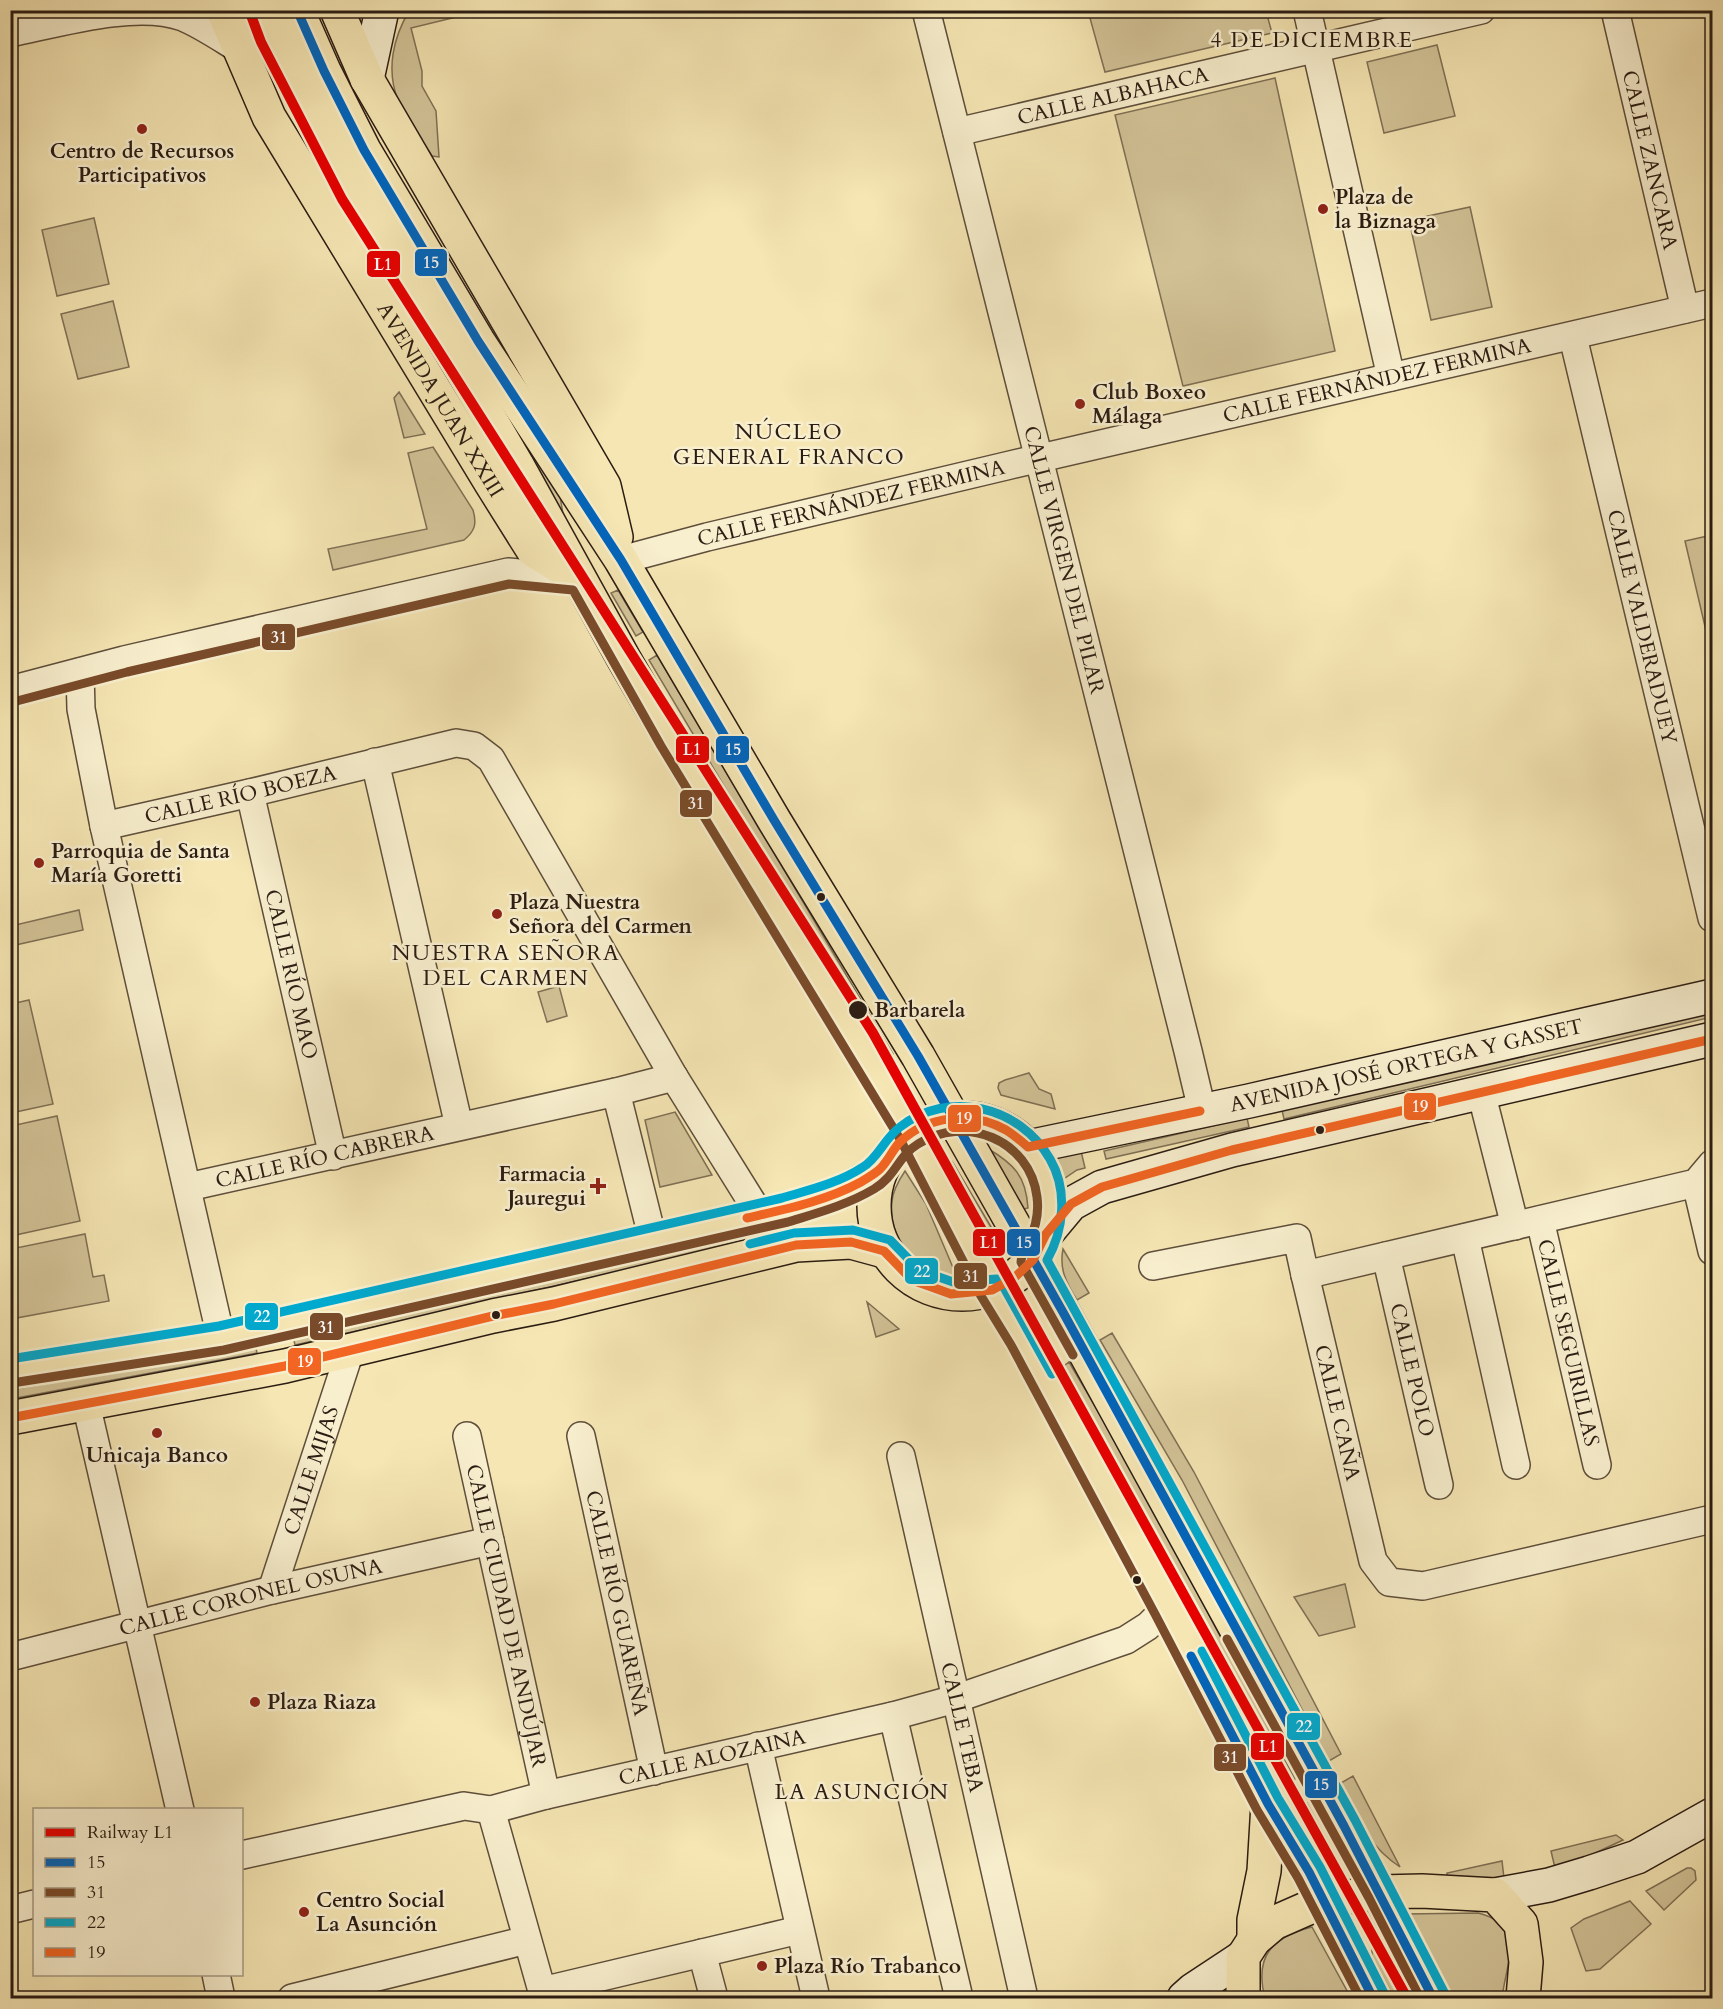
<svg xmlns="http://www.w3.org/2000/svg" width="1723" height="2009" viewBox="0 0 1723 2009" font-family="Cardo,serif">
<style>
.green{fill:#d3c498;stroke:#7f7056;stroke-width:1.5}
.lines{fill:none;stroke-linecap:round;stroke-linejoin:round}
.minor-casing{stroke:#5e4e3b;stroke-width:30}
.secondary-casing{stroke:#2b1c13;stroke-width:36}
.primary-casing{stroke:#2b1c13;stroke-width:36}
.minor{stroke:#f8efce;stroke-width:27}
.secondary{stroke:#f8efce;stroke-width:33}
.primary{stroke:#f5e6b3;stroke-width:33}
.bus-1-casing{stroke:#f8efce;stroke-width:14}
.bus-2-casing{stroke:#f8efce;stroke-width:14}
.bus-3-casing{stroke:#f8efce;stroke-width:14}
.bus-4-casing{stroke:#f8efce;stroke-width:14}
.bus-1{stroke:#0065bd;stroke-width:9}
.bus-2{stroke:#7a4b2a;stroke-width:9}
.bus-3{stroke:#00a9ce;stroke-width:9}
.bus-4{stroke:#f26522;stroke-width:9}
.rail-1-casing{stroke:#f8efce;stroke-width:15}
.rail-1{stroke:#e60000;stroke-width:10}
.poi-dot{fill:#8f2418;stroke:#f8efce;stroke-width:2}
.bus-dot{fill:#2b1c13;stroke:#f8efce;stroke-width:2}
.labels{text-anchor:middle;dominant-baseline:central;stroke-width:5;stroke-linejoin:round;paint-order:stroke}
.street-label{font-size:21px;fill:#2b1c13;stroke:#f8efce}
.poi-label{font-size:21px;font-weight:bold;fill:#2b1c13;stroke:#f8efce;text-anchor:start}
.stop-label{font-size:21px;font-weight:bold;fill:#2b1c13;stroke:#f8efce;text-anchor:start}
.neighbourhood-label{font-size:22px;letter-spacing:1.5px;fill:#2b1c13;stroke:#f8efce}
.line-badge{stroke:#f8efce;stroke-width:2}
.badge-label{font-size:16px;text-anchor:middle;font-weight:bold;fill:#fff}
</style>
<rect width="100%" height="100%" fill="#f5e6b3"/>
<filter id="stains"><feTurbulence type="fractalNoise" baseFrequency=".00333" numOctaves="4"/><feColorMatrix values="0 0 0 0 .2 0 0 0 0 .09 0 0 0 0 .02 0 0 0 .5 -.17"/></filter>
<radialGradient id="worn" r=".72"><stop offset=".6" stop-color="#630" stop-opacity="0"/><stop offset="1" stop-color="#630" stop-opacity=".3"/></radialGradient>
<path class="green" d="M409,11H481L411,28L422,71V86L436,111L439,157L432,156C422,139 405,119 398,100C386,70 393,38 409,11Z
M1088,11H1266L1272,33L1105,72Z
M1437,45L1455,116L1384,133L1367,62Z
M1275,78L1335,351L1183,386L1115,115Z
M1470,207L1492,307L1431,320L1409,220Z
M94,218L109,284L57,296L42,230Z
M113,301L129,367L78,379L61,314Z
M399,392L425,434L404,438L394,398Z
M521,436L560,496L563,514L519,438Z
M433,447L473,510C477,524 475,531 464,540L333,570L328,549L427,529L408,453Z
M1712,535V633L1707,635L1685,541Z
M618,590L643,632L636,636L611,593Z
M657,655L893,1054L886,1058L649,660Z
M79,910L83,930L11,946V926Z
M559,986L567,1016L547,1022L538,992Z
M29,1000L53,1104L11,1113V1004Z
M1712,1008V1017L1284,1119L1282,1110Z
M1029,1073L1039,1089L1051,1094L1055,1109L1001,1095L998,1088L999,1083L1005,1080Z
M675,1112L712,1175L660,1187L645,1120Z
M57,1116L80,1221L11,1236V1126Z
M1247,1118L1249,1127L1106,1159L1104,1151Z
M987,1148C1014,1164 1026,1176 1028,1208L1024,1209Z
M1081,1151L1085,1168L1077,1170L1062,1180C1062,1169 1057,1161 1049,1153Z
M953,1163L1000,1242L999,1254L953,1176Z
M905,1171L926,1204L957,1277C951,1276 945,1275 939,1274C908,1265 888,1232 892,1201C893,1190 899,1180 905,1171Z
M776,1227L778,1235L295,1345L293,1336Z
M85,1234L93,1277L104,1275L109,1301L11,1319V1249Z
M1063,1249L1089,1293L1077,1300C1066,1283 1059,1268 1063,1249Z
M867,1302L899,1329L876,1337Z
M1112,1333L1194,1472L1341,1754L1329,1761L1182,1480L1100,1340Z
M255,1344L257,1353L11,1399V1390Z
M1069,1362L1135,1474L1295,1779L1283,1786L1064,1366Z
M1345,1584L1355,1627L1319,1636L1294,1597Z
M1353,1776L1400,1867C1366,1844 1358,1818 1341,1783Z
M1307,1803L1345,1875L1332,1878L1296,1808Z
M1616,1835L1623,1840L1576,1862L1555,1868L1551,1851Z
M1502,1861L1504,1878L1447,1881V1873Z
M1687,1868H1691L1695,1871L1696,1880L1664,1910L1646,1891Z
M1630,1901L1651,1924L1600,1969L1586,1971L1571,1928L1584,1919Z
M1478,1913C1527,1925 1506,1963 1502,1998H1451L1406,1914Z
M1312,1927L1351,1998H1265C1254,1956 1272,1937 1312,1927Z
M1377,1938L1409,1998H1394L1372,1956V1939Z"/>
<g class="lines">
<defs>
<g id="minor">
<path id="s1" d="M926,10L1188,1051L1202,1110"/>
<path d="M1307,10L1391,377"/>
<path id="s2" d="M1615,10L1685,309"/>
<path d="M10,33C59,23 136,0 183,17C202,25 221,38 239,49"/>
<path id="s3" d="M957,132L1481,10"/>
<path id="s4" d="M1573,337L1712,918"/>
<path id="s5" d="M621,560L707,537L1006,466L1712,303"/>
<path d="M80,672L81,709L104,826L221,1338"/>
<path d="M10,690L124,660L508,572L577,578"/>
<path d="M375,762L459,1126"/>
<path id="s6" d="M250,793L333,1156"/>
<path id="s7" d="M104,826L250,793L456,743L474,746L491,759L674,1077L760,1215"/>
<path d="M616,1092L653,1240"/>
<path d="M1481,1092L1515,1226"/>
<path d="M1696,1183L1712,1251"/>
<path id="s8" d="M188,1187L616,1092L674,1077"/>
<path id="s9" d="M1540,1220L1597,1465"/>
<path d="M1465,1238L1516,1465"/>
<path id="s10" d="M1386,1256L1439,1485"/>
<path id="s11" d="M1153,1266L1297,1238L1305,1275L1373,1561L1389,1582L1423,1586L1712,1519"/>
<path d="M1305,1275L1696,1183L1712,1164"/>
<path d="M86,1404L180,1810"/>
<path id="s12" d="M467,1436L546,1795"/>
<path id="s13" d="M581,1436L654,1771"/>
<path id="s14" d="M901,1456L1024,1998"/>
<path id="s15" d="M272,1590L350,1351"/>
<path id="s16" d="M10,1657L272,1590L490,1541"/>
<path d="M893,1716L959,1998"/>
<path d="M758,1746L816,1998"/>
<path d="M491,1810L544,1998"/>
<path id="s17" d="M242,1855L464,1806L491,1810L546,1795L893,1716L955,1699L1126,1640L1148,1626L1166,1608"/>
<path d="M10,1910L34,1904"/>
<path d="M702,1953L714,1998"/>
<path d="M216,1974L221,1998"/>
<path d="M542,1991L799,1930"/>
<path d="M292,1998L527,1940"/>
</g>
<g id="secondary">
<path d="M367,79L382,10"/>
<path id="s18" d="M1028,1147L1249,1101L1712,996"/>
<path d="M1046,1234L1071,1204L1102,1187L1232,1150L1712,1039"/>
<path d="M1495,1895L1549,1885L1589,1873L1637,1857L1712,1815"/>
<path d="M1184,1998L1193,1990L1243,1957"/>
</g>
<g id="primary">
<path id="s19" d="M223,10L269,117L491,483L533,550L578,578"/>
<path d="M263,10L297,82L342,167L517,465L624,659L671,740L910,1133L992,1290L1021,1339L1166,1608L1268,1804L1309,1872L1373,1998"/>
<path d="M297,10L324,71L364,150L478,341L621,560L774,820L918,1056L1064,1314L1344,1826L1433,1998"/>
<path d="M337,10L367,79L604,486L616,537"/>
<circle cx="962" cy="1206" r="88"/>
<path d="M10,1371L221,1338L785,1210L842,1192L880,1171"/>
<path d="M10,1418L285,1366L493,1316L554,1304L796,1245L851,1242L884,1251"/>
<path d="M1254,1940V1920L1264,1871L1268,1804"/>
<path d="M1243,1998V1957L1254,1940L1274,1923L1324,1901L1380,1892L1422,1891L1495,1895L1521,1924L1526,1962L1523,1998"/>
</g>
</defs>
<use href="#minor" class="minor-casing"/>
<use href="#secondary" class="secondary-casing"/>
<use href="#primary" class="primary-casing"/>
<use href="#minor" class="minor"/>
<use href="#secondary" class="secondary"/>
<use href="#primary" class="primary"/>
<defs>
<path id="bus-1" d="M297,10L324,71L364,150L478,341L621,560L774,820L918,1056L1064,1314L1344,1826L1433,1998
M1191,1656L1268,1804L1309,1872L1373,1998"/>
<path id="bus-2" d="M13,702L127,672L509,584L573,590L661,746L900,1139L981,1296L1011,1345L1155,1614L1257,1810L1298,1878L1360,1998
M12,1383L224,1350L788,1222C817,1213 847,1205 874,1189C896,1176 898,1156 918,1144C964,1114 1030,1139 1037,1197C1039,1212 1036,1227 1029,1241C1026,1249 1021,1254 1021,1262L1073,1355
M1227,1639L1369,1898L1420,1998"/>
<path id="bus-3" d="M750,1244L794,1233L853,1230L890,1240L919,1270L953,1282L997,1279L1002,1284L1052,1374
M10,1359L219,1326L782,1198C809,1190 839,1183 863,1167C878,1158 884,1139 900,1127C949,1089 1020,1106 1050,1159C1068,1190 1064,1230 1047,1260L1355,1820L1444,1992
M1202,1651L1278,1798L1320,1867L1384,1993"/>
<path id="bus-4" d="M747,1218C786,1209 826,1201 861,1182C867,1178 875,1174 880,1169C888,1161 892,1151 899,1143C927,1115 972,1111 1006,1130C1014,1135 1021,1141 1028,1147L1200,1111
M10,1418L285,1366L493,1316L554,1304L796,1245L851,1242L884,1251L912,1280L951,1294L992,1290L1014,1278L1033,1260L1046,1234L1071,1204L1102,1187L1232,1150L1712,1039"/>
</defs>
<use href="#bus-1" class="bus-1-casing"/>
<use href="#bus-2" class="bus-2-casing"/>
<use href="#bus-3" class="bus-3-casing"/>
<use href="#bus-4" class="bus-4-casing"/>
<use href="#bus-1" class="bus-1"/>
<use href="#bus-2" class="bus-2"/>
<use href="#bus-3" class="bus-3"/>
<use href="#bus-4" class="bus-4"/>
<defs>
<path id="rail-1" d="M249,10L261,42L342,199L873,1033L1407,1998"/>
</defs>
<use href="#rail-1" class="rail-1-casing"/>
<use href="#rail-1" class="rail-1"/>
</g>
<g class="poi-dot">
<circle cx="142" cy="129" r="6"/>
<circle cx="1323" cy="209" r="6"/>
<circle cx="1080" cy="404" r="6"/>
<circle cx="39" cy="863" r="6"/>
<circle cx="497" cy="914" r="6"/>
<path d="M595 1177h6v6h6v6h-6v6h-6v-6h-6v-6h6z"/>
<circle cx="157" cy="1433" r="6"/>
<circle cx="255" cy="1702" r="6"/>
<circle cx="304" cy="1912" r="6"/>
<circle cx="762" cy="1966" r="6"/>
</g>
<g class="bus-dot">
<circle cx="821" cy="897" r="5"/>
<circle cx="858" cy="1010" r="10"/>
<circle cx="1320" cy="1130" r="5"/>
<circle cx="496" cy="1315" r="5"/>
<circle cx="1137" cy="1580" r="5"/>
</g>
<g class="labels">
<g class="street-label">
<text stroke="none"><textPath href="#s3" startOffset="160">CALLE ALBAHACA</textPath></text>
<text stroke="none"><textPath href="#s2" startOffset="154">CALLE ZANCARA</textPath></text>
<text stroke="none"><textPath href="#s5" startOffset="777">CALLE FERNÁNDEZ FERMINA</textPath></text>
<text stroke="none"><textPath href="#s19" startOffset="447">AVENIDA JUAN XXIII</textPath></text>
<text stroke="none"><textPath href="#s5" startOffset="237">CALLE FERNÁNDEZ FERMINA</textPath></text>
<text stroke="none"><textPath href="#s1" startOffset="567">CALLE VIRGEN DEL PILAR</textPath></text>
<text stroke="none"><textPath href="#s4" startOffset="298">CALLE VALDERADUEY</textPath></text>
<text stroke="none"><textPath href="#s7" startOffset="140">CALLE RÍO BOEZA</textPath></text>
<text stroke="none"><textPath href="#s6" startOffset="186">CALLE RÍO MAO</textPath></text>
<text stroke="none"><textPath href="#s18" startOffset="387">AVENIDA JOSÉ ORTEGA Y GASSET</textPath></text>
<text stroke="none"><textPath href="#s8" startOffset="140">CALLE RÍO CABRERA</textPath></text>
<text stroke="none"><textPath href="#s9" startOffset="126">CALLE SEGUIRILLAS</textPath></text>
<text stroke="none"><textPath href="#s10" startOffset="117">CALLE POLO</textPath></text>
<text stroke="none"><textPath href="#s11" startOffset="326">CALLE CAÑA</textPath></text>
<text stroke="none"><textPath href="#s15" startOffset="126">CALLE MIJAS</textPath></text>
<text stroke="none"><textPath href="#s16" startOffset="248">CALLE CORONEL OSUNA</textPath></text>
<text stroke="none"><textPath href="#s13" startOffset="171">CALLE RÍO GUAREÑA</textPath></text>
<text stroke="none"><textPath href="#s12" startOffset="184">CALLE CIUDAD DE ANDÚJAR</textPath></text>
<text stroke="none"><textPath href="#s14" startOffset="278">CALLE TEBA</textPath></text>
<text stroke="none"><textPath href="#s17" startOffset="482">CALLE ALOZAINA</textPath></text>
</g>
<g class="poi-label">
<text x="142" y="151" text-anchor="middle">Centro de Recursos<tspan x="142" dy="24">Participativos</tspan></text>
<text x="1335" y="197">Plaza de<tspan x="1335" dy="24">la Biznaga</tspan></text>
<text x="1092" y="392">Club Boxeo<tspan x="1092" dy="24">Málaga</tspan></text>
<text x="51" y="851">Parroquia de Santa<tspan x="51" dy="24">María Goretti</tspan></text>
<text x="509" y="902">Plaza Nuestra<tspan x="509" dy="24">Señora del Carmen</tspan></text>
<text x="586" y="1174" text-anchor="end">Farmacia<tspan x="586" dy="24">Jauregui</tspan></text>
<text x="157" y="1455" text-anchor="middle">Unicaja Banco</text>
<text x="267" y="1702">Plaza Riaza</text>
<text x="316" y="1900">Centro Social<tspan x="316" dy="24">La Asunción</tspan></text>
<text x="774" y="1966">Plaza Río Trabanco</text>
</g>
<g class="stop-label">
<text x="874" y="1010">Barbarela</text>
</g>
<g class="neighbourhood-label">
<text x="1312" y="40">4 DE DICIEMBRE</text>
<text x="789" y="432">NÚCLEO<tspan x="789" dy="25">GENERAL FRANCO</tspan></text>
<text x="506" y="953">NUESTRA SEÑORA<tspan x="506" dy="25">DEL CARMEN</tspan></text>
<text x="862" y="1792">LA ASUNCIÓN</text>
</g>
</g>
<g class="line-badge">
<rect x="414" y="248" width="34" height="29" rx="6" fill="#0065bd"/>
<rect x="366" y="250" width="35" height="28" rx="6" fill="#e60000"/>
<rect x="261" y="623" width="35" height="28" rx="6" fill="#7a4b2a"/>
<rect x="675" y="735" width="35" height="29" rx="6" fill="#e60000"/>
<rect x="715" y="735" width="35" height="29" rx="6" fill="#0065bd"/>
<rect x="679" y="789" width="34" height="29" rx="6" fill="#7a4b2a"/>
<rect x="1403" y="1092" width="34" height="29" rx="6" fill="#f26522"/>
<rect x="947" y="1104" width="35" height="29" rx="6" fill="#f26522"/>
<rect x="972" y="1228" width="34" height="29" rx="6" fill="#e60000"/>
<rect x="1006" y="1228" width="35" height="29" rx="6" fill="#0065bd"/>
<rect x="904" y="1257" width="35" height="28" rx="6" fill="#00a9ce"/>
<rect x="953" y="1262" width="35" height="28" rx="6" fill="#7a4b2a"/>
<rect x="244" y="1302" width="35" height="29" rx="6" fill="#00a9ce"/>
<rect x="309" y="1312" width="35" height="29" rx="6" fill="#7a4b2a"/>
<rect x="287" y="1347" width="35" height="29" rx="6" fill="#f26522"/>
<rect x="1286" y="1712" width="35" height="29" rx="6" fill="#00a9ce"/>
<rect x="1250" y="1732" width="35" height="29" rx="6" fill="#e60000"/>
<rect x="1213" y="1743" width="34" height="29" rx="6" fill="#7a4b2a"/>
<rect x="1304" y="1770" width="34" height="29" rx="6" fill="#0065bd"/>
</g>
<g class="badge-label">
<text x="431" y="268">15</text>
<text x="383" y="270">L1</text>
<text x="279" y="643">31</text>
<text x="692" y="755">L1</text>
<text x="733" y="755">15</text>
<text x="696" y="809">31</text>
<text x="1420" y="1112">19</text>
<text x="964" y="1124">19</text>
<text x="989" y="1248">L1</text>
<text x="1024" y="1248">15</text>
<text x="922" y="1277">22</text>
<text x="971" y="1282">31</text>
<text x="262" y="1322">22</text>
<text x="326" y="1333">31</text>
<text x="305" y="1367">19</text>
<text x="1304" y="1732">22</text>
<text x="1268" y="1752">L1</text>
<text x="1230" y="1763">31</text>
<text x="1321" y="1790">15</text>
</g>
<rect width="1723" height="2009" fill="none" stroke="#f5e6b3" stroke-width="36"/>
<rect x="12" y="12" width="1699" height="1985" fill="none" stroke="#2b1c13" stroke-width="3"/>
<rect x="18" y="18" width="1687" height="1973" fill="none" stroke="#2b1c13" stroke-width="1.5"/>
<rect x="33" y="1808" width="210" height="168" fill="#f8efce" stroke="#a69b83" stroke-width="1.5"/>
<rect x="45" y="1828" width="30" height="9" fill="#e60000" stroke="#a69b83" stroke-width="1.5"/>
<text x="87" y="1838" font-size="18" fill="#2b1c13">Railway L1</text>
<rect x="45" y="1858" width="30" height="9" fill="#0065bd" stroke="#a69b83" stroke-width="1.5"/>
<text x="87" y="1868" font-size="18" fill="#2b1c13">15</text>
<rect x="45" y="1888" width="30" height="9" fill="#7a4b2a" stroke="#a69b83" stroke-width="1.5"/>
<text x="87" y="1898" font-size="18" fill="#2b1c13">31</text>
<rect x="45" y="1918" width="30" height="9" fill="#00a9ce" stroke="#a69b83" stroke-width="1.5"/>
<text x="87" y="1928" font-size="18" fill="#2b1c13">22</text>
<rect x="45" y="1948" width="30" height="9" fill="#f26522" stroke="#a69b83" stroke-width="1.5"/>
<text x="87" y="1958" font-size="18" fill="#2b1c13">19</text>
<rect width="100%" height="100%" filter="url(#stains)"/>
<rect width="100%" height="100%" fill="url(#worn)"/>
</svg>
